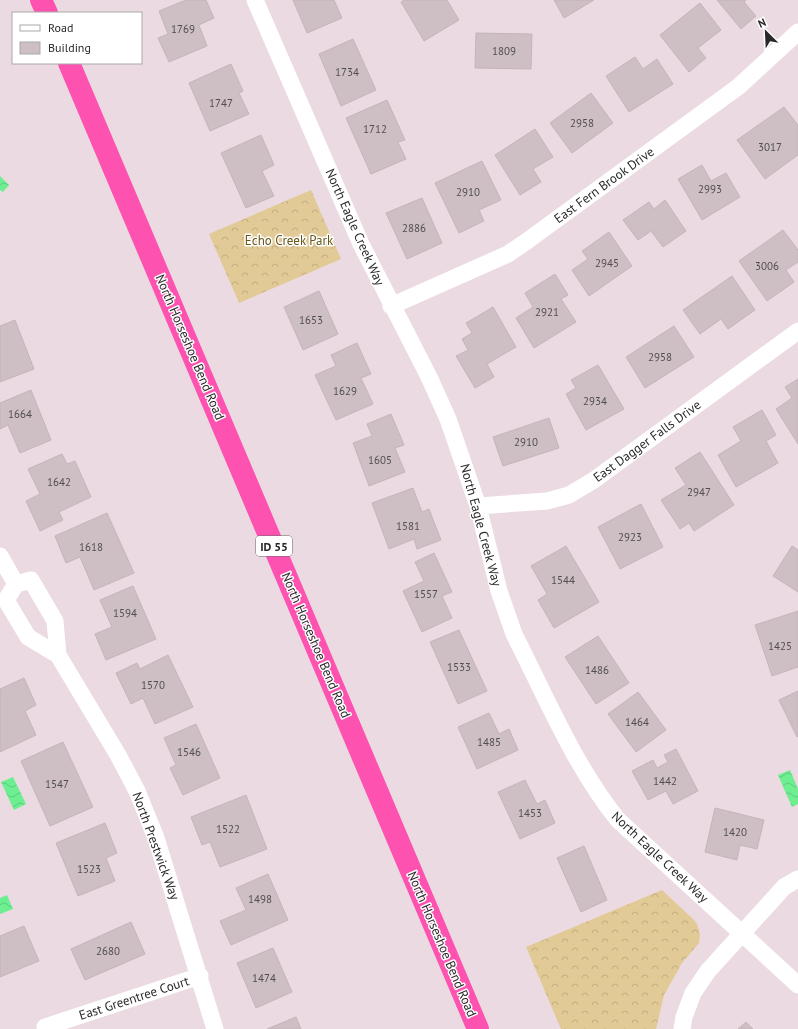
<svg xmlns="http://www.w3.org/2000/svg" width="798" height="1029" viewBox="0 0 798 1029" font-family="'PT Sans',sans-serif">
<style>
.forest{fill:url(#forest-crowns)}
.water{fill:url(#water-waves)}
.building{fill:#cdbfc4;stroke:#c6b4ba}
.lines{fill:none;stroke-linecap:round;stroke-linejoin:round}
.street{stroke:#fff;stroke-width:17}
.highway{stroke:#fe52b0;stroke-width:22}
.labels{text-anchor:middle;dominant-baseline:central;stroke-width:3;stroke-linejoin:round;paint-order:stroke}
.number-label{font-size:11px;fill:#524e50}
.shield{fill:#fff;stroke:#696969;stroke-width:1}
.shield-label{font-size:12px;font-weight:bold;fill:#292929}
.street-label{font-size:13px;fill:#292929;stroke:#fff}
.park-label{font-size:13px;fill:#655719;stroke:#fff}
</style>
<defs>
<pattern id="forest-crowns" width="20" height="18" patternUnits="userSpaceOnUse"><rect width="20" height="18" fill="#e2ca96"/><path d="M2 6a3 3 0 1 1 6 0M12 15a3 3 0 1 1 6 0" fill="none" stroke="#c2ae81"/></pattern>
<pattern id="water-waves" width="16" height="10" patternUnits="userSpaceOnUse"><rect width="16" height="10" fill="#6cee91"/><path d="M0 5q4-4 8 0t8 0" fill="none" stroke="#5ecc7d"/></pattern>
</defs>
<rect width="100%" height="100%" fill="#ebdae1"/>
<path class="forest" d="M311,190L341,259L239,303L209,234Z
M662,890L693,919L697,924L700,934L699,943L682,963L664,995L656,1029H561L526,947Z"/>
<path class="water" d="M0,176L9,185L3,192L0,190Z
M790,770L798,789V804L792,807L778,775Z
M13,777L26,804L14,810L1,782Z
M7,895L13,909L0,914V898Z"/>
<path class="building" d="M186,0H206L214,18L199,25L207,46L169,62L158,38L168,34L159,11Z
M293,0H334L342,18L307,33Z
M404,0H447L459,20L424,41L401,2Z
M554,0H594L564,18Z
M717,0H746L744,2L756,16L741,29Z
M700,3L721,30L698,48L706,58L689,72L660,35Z
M476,33L532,34L531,69L475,68Z
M353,39L376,90L341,106L319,54Z
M635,57L643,69L657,59L673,84L629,112L606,76Z
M231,64L243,91L239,93L249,114L210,131L189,83Z
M591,93L613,123L572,153L550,123Z
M387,100L405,140L398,142L406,159L371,174L346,118Z
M784,107L798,125V155L765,179L737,140Z
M535,129L553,157L533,169L541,182L520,195L495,155Z
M261,135L274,165L262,171L274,196L246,208L221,153Z
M482,161L501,200L479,210L484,221L459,233L435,183Z
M702,165L711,181L726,173L740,197L702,220L678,179Z
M422,198L442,243L407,259L386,213Z
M665,200L686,231L663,247L651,231L638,240L623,220L649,202L654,209Z
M783,230L798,250V262L786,270L794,282L767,301L739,261Z
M609,232L632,266L589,296L572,270L588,259L582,251Z
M555,274L568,295L561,299L576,322L534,348L516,318L533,307L525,293Z
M732,276L755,310L728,329L721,319L700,334L683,310Z
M319,291L338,334L303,350L284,307Z
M493,307L516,347L487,364L494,377L475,388L456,356L468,350L462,339L472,333L466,323Z
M15,320L34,369L0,382V326Z
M674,326L694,357L645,388L626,357Z
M357,343L371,374L361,378L373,404L336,420L315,375L336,366L331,355Z
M598,365L624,409L586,430L566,394L576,388L571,380Z
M798,379V444L776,409L792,398L785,387Z
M31,390L51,440L20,453L8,425L0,429V403Z
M762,410L776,435L766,441L778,463L736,487L718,455L741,441L733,427Z
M391,414L404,445L395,448L405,472L369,486L353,443L372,436L367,424Z
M549,418L559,448L503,466L493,437Z
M700,452L734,505L694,531L689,523L680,529L661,500L686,485L675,468Z
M62,454L67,464L75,461L91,497L59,512L63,520L40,531L26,501L40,494L28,469Z
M413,488L422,512L429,509L441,540L417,549L414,539L389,549L372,503Z
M641,504L663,547L620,569L598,527Z
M107,513L134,573L94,590L80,557L66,563L55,536Z
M566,546L599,602L554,628L538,600L547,594L531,566Z
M792,546L798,550V592L773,576Z
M434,553L452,592L442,596L452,618L422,632L403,591L424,581L415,562Z
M133,586L156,639L106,660L95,634L112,627L100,600Z
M798,611V667L772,676L755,625Z
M459,630L487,691L458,704L430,642Z
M598,636L629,683L596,704L565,657Z
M168,655L193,707L155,724L143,698L131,704L116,673L137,663L140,669Z
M24,678L36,705L25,711L36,735L0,752V689Z
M798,691V736L797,737L779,700Z
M638,692L666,730L636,752L608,714Z
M489,713L499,734L509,729L518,750L477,769L458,727Z
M196,724L220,778L183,795L170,768L176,765L164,738Z
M63,742L93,807L50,826L21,761Z
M676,749L698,791L673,804L666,791L648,800L632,771L653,760L657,768L668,762L664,755Z
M525,780L537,804L545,800L555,823L520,839L498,792Z
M246,795L267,849L220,867L210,842L202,845L191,817Z
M715,808L764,820L757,849L740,845L737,860L705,852Z
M105,823L117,853L106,858L115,881L78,896L56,843Z
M584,846L607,900L581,912L557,858Z
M268,874L288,920L231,945L220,921L246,910L236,888Z
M131,922L145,954L85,980L71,949Z
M24,926L39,961L0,977V936Z
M273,948L292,992L256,1008L237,963Z
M296,1017L301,1029H267Z
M746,1022L753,1029H738Z"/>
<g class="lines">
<path class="street" d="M255,0L361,244L429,377L448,419L478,506L499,591L514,634C545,695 575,767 618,820L798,985
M391,306L508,254L527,241L738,87L798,32
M478,506L547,501L569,495L594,480L798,331
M0,556L16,584
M31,580L55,621L58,655L28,637L6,600L16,584Z
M58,655L118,755L137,791L156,838L215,1029
M45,1027L200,976
M682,1029L684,1017L693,993L708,971L784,887L798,879"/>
<path class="highway" d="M41,0L47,13
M69,63L478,1029"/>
</g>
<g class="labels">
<g class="number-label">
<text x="183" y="29">1769</text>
<text x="504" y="51">1809</text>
<text x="347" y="72">1734</text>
<text x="221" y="103">1747</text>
<text x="582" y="123">2958</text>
<text x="375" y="129">1712</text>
<text x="770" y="147">3017</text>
<text x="710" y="189">2993</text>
<text x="468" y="192">2910</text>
<text x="414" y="228">2886</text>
<text x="607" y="263">2945</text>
<text x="767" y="266">3006</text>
<text x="547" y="312">2921</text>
<text x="311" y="320">1653</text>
<text x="660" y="357">2958</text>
<text x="345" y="391">1629</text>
<text x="595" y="401">2934</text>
<text x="20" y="414">1664</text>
<text x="526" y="442">2910</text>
<text x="380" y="460">1605</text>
<text x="59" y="482">1642</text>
<text x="699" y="492">2947</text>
<text x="408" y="526">1581</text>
<text x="630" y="537">2923</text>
<text x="91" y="547">1618</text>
<text x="563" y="580">1544</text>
<text x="426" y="594">1557</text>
<text x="125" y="613">1594</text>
<text x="780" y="646">1425</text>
<text x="459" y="667">1533</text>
<text x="597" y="670">1486</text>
<text x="153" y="685">1570</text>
<text x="637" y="722">1464</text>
<text x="489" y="742">1485</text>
<text x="189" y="752">1546</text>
<text x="665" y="781">1442</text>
<text x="57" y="784">1547</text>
<text x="530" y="813">1453</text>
<text x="228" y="829">1522</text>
<text x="735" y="832">1420</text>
<text x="89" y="869">1523</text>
<text x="260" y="899">1498</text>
<text x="108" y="951">2680</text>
<text x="264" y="978">1474</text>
</g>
<rect class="shield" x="256" y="536" width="36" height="20" rx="3"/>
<g class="shield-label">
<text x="274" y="546">ID 55</text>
</g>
<g class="street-label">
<text transform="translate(604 185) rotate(-36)">East Fern Brook Drive</text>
<text transform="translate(355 227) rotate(66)">North Eagle Creek Way</text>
<text transform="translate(190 347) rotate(67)">North Horseshoe Bend Road</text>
<text transform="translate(647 441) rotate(-36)">East Dagger Falls Drive</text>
<text transform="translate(481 525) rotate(75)">North Eagle Creek Way</text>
<text transform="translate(316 645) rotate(67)">North Horseshoe Bend Road</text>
<text transform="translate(156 846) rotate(70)">North Prestwick Way</text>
<text transform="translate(660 857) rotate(43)">North Eagle Creek Way</text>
<text transform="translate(442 944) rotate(67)">North Horseshoe Bend Road</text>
<text transform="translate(134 998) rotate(-18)">East Greentree Court</text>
</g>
<g class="park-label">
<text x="289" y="240">Echo Creek Park</text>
</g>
</g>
<rect x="12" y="12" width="130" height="52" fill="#ffffff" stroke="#a9a9a9"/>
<rect x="20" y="25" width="20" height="6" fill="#ffffff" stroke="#a9a9a9"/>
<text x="48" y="32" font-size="12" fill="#292929">Road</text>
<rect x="20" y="42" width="20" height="12" fill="#cdbfc4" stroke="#a9a9a9"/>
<text x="48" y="52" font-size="12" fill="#292929">Building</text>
<g transform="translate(766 32) rotate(336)" stroke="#ffffff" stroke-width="3" paint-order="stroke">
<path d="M0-3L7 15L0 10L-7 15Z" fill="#292929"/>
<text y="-6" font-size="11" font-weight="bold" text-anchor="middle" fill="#292929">N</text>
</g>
</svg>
